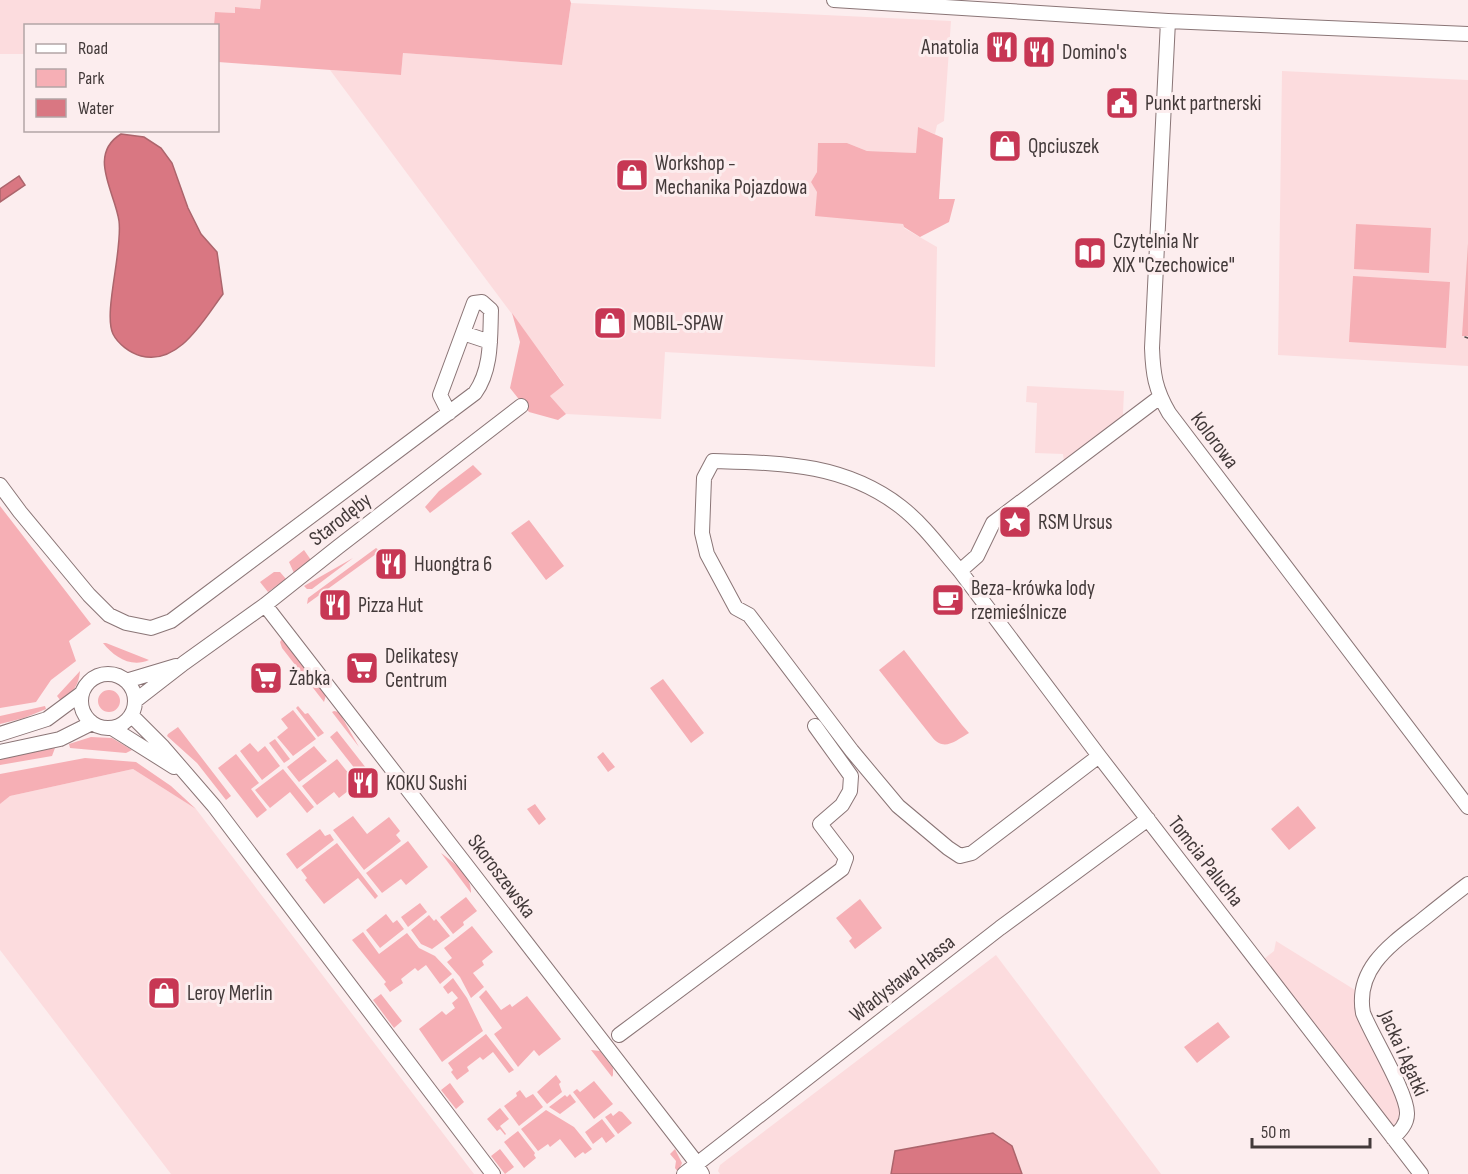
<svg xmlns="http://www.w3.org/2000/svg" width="1468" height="1174" font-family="'Sofia Sans Condensed',sans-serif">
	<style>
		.built { fill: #fcdcde }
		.green { fill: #f6afb5 }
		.water { fill: #d97782; stroke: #ac656c; stroke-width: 1.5 }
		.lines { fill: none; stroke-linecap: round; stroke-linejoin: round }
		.minor-casing { stroke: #8a7576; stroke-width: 16 }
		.minor { stroke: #fff; stroke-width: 14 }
		.tram { stroke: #574d4d; stroke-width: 1.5 }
		.labels { text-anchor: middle; stroke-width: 6; stroke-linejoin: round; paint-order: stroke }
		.poi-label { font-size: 21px; fill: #433a3a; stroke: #fcedee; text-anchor: start }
		.street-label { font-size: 21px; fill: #433a3a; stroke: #fcedee }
	</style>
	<rect width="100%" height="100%" fill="#fcedee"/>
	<path class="built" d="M0,0H261V9L236,7L235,13L215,12L214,25L26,26L25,54H0Z
		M571,3L951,21L944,121L937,125L935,134L918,128L916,153L867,151L847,143L817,172L811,182L880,221L903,224L904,228L937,247L935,367L665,352L661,419L566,414L550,396L564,384L330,70L401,75L403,53L562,65Z
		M1282,71L1468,80V366L1278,355Z
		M1027,386L1124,391L1123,413L1124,418L1064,462L1063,454L1035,453L1037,403L1026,402Z
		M133,769L196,809L474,1174H171L0,950V804L10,796Z
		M1276,941L1355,990L1358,1007L1402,1109V1115L1394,1129L1264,959L1274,951Z
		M996,955L1161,1174H720L718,1171L720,1165Z"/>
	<path class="green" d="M261,0H570L571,3L562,65L403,53L401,75L218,62V26L214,25L215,12L235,13V7L260,9Z
		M918,127L943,138L939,199H955L949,222L920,237L904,227L903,224L815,216L817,192L811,182L817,172L818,143H847L867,151L916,153Z
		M1356,224L1431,228L1429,273L1354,269Z
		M1468,243V336H1462Z
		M1353,276L1450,282L1446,348L1349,342Z
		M512,313L564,385L550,396L566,414L558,420L529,412L510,388L520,342Z
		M473,465L482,474L430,513L425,507L439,491Z
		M0,506L91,624L69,641L76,661L51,680L36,702L0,708Z
		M529,520L564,566L546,580L511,533Z
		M376,548L379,550L376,554L307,604L308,598Z
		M304,550L311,560L294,573L289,562Z
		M353,558L312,589H307L304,586Z
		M274,572H280L286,579L268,592L260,582Z
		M282,639L326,695L324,702L282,648L280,642Z
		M103,643H106L149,660C131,668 114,657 103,643Z
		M904,650L962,725L969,733C955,741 944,752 932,737L879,670Z
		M80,671C79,685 73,693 61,701L57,696Z
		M663,679L704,733L691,743L650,688Z
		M98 701a11 11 0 1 1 22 0a11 11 0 1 1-22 0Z
		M45,706L46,709L24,718L0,724V716Z
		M298,706L305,714L308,713L324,733L318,737L296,708Z
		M293,710L316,739L293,756L277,737L288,728L281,719Z
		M334,711L339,712L359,747L332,712Z
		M178,727L231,796L226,800L197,763L167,736L168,734Z
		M337,731L370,773L363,779L330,737Z
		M91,737L112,738L132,750L126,753L70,748L69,744Z
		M275,739L290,759L284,763L269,743Z
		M250,743L258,752L265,746L280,766L262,780L240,751Z
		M314,746L327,761L299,782L287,767Z
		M55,748L52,756L0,765V758Z
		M603,752L615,767L608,772L597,757Z
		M236,754L259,783L251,789L267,810L257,818L218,768Z
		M85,758L136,762L171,786L196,809L133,769L10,796L0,804V774Z
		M337,759L357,784L339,798L334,792L317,805L302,786Z
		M283,769L314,807L307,813L290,792L270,808L255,790Z
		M535,804L546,819L539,825L527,809Z
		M1298,806L1316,828L1289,850L1271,829Z
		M353,816L367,834L389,817L400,831L396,835L401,841L364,870L333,830Z
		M320,829L325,836L330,834L334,840L297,869L286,854Z
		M408,841L428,867L406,885L401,879L382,893L366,873Z
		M337,843L378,896L375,899L358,878L324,904L305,880L307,878L301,870Z
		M441,853C454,863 472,875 471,893Z
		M466,897L477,911L463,922L464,925L453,934L440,917Z
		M860,899L882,928L855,949L849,941L852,938L836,918Z
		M420,903L427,912L408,927L401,917Z
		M386,914L393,923L397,920L404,929L380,948L366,930Z
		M429,915L434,921L436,919L450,936L432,949L421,944L411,930Z
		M472,926L493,952L482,961L484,965L473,973L484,987L471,998L460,977L447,962L452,958L444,948Z
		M363,932L379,954L407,933L419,948L435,956L452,974L440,984L426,965L418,971L415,968L401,979L403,983L390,992L384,984L386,982L352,940Z
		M453,978L467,998L483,1031L442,1062L419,1029L442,1011L446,1015L455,1008L452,1003L458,998L452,991L448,994L443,987Z
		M486,990L501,1010L510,1004L512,1007L527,996L561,1039L539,1056L534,1050L518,1067L494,1034L502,1028L479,997Z
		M381,994L402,1021L394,1028L373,1000Z
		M1218,1022L1230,1037L1197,1063L1184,1047Z
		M486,1034L514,1070L509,1073L493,1052L483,1060L480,1057L467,1067L469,1071L457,1080L451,1072L453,1070L448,1063Z
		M591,1050L600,1051L613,1068V1075L612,1077Z
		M556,1075L561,1082L559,1084L562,1092L547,1104L537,1092Z
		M594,1081L613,1104L594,1119L573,1092L577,1089L580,1092Z
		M450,1083L464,1102L456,1109L441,1090Z
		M520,1090L526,1098L533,1094L543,1107L519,1126L504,1106L517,1096L516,1093Z
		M570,1094L576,1102L560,1114L549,1107L565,1095L567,1097Z
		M500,1108L509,1119L500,1126L506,1134L505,1135L500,1129L497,1131L487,1119Z
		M546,1110L574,1127L592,1149L585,1154L583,1152L575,1158L560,1139L550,1147L548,1144L538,1151L521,1129Z
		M619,1111L622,1112L632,1123L618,1134L605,1117L611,1113L613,1116Z
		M602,1119L615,1136L606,1143L602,1137L593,1144L585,1132Z
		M518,1131L535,1153L534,1155L536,1158L524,1168L504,1142Z
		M500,1149L514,1167L505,1174L491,1156Z
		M675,1149L682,1163L678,1172L675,1168L676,1161L670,1154Z"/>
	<path class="water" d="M121,134L144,137L161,148L172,163L188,208L201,234L217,252L223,294C204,319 179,366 141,356C130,353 118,344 113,334C103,313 123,250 119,221C115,192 87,155 121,134Z
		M19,176L25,185L0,202V189Z
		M993,1133L1012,1146L1022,1174H891L895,1151Z"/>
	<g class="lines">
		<g class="minor-casing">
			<path id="minor" d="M834,0L1168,21L1468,34
				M1168,21L1152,348C1153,374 1155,389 1169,413L1468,807
				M463,333L490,342
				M1160,397L993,523L977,556L960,571L1099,756L1421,1174
				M0,485L20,512L89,595L109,615L126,623L151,628L171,621L475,393C492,369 490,338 491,310L482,302L474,303L440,395L449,413
				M960,571C941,549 924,525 901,507C844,463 781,463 713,461L704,478L702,533L707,554L736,608L749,615L852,751L898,806L948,848L960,856L972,853L1099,756
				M265,605L692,1157L702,1174
				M81 701a27 27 0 1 1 54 0a27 27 0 1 1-54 0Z
				M126,681L176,666
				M135,701L184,663L265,605L338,547L521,406
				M131,715L163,747L214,806L493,1174
				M112,728L174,767
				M0,734L47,719L82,693
				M0,752L60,739L92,723
				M619,1035L842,869L846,858L820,824L842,805L850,791L851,776L815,726
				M1393,1138C1400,1131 1407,1124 1407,1114C1408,1094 1372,1036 1363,1013C1355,969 1390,945 1421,921C1436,909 1452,896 1468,884
				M684,1174L1000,928L1148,819"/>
		</g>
		<use href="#minor" class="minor"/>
		<path class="tram" d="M1465,337L1468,338"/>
	</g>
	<defs>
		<g id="restaurant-square" transform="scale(1.725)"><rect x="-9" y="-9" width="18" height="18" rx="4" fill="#c73754" stroke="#fcedee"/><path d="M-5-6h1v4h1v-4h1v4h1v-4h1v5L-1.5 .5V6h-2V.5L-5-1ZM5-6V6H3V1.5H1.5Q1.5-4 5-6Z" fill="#fff"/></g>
		<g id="civic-square" transform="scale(1.725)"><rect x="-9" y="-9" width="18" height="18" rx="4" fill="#c73754" stroke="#fcedee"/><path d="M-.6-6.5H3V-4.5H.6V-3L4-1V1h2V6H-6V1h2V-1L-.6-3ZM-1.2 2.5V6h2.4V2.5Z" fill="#fff"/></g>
		<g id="shop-square" transform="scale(1.725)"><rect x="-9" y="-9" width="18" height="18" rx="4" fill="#c73754" stroke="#fcedee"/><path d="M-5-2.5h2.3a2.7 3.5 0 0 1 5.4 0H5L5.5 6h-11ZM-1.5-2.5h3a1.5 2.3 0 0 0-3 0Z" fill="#fff"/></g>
		<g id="library-square" transform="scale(1.725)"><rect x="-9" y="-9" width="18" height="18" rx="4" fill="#c73754" stroke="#fcedee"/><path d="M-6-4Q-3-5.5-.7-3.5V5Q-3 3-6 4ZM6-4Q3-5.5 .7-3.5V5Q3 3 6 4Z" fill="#fff"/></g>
		<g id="sight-square" transform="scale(1.725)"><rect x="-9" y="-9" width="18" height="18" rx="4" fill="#c73754" stroke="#fcedee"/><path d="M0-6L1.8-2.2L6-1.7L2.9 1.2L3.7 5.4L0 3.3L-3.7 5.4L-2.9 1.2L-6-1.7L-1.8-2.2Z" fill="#fff"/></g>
		<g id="cafe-square" transform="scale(1.725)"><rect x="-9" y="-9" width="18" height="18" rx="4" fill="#c73754" stroke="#fcedee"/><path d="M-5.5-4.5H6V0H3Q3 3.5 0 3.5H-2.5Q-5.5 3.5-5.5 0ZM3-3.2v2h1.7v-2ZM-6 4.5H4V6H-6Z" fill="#fff"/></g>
		<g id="supermarket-square" transform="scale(1.725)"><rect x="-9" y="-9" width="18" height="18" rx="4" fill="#c73754" stroke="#fcedee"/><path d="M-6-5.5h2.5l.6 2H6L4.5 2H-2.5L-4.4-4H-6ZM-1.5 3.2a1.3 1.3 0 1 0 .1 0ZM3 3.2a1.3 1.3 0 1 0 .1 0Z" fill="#fff"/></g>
	</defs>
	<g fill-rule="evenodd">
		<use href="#restaurant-square" x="1002" y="47"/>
		<use href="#restaurant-square" x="1039" y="52"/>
		<use href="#civic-square" x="1122" y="103"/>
		<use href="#shop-square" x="1005" y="146"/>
		<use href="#shop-square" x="632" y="175"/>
		<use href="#library-square" x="1090" y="253"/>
		<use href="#shop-square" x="610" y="323"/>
		<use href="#sight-square" x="1015" y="522"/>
		<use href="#restaurant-square" x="391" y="564"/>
		<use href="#cafe-square" x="948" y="600"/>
		<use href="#restaurant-square" x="335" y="605"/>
		<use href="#supermarket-square" x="362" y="668"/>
		<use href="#supermarket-square" x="266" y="678"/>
		<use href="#restaurant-square" x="363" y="783"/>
		<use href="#shop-square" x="164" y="993"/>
	</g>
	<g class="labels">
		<g class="poi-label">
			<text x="979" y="54" text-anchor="end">Anatolia</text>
			<text x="1062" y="59">Domino's</text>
			<text x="1145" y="110">Punkt partnerski</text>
			<text x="1028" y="153">Qpciuszek</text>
			<text x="655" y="170">Workshop -<tspan x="655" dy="24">Mechanika Pojazdowa</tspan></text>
			<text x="1113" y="248">Czytelnia Nr<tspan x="1113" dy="24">XIX "Czechowice"</tspan></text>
			<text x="633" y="330">MOBIL-SPAW</text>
			<text x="1038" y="529">RSM Ursus</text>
			<text x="414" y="571">Huongtra 6</text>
			<text x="971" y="595">Beza-krówka lody<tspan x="971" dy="24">rzemieślnicze</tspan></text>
			<text x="358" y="612">Pizza Hut</text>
			<text x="385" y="663">Delikatesy<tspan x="385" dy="24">Centrum</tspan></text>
			<text x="289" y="685">Żabka</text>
			<text x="386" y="790">KOKU Sushi</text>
			<text x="187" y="1000">Leroy Merlin</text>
		</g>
		<g class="street-label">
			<text transform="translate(1215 440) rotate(53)" y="7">Kolorowa</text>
			<text transform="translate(340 519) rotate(-38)" y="7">Starodęby</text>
			<text transform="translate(1206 861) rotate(52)" y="7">Tomcia Palucha</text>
			<text transform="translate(502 876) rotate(53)" y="7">Skoroszewska</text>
			<text transform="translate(902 978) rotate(-38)" y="7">Władysława Hassa</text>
			<text transform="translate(1404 1053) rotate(66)" y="7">Jacka i Agatki</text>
		</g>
	</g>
	<rect x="24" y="24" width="195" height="108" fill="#fcedee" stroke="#b2a5a6" stroke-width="1.5"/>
	<rect x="36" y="44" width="30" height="9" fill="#ffffff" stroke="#b2a5a6" stroke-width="1.5"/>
	<text x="78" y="54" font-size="18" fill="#433a3a">Road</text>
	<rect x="36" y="69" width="30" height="18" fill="#f6afb5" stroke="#b2a5a6" stroke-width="1.5"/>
	<text x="78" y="84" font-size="18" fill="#433a3a">Park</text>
	<rect x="36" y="99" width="30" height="18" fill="#d97782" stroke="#b2a5a6" stroke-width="1.5"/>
	<text x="78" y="114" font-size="18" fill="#433a3a">Water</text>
	<path d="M1252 1138v9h118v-9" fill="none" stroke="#433a3a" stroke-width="3"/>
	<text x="1261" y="1138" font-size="18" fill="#433a3a" stroke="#fcedee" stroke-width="4.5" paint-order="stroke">50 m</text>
</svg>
